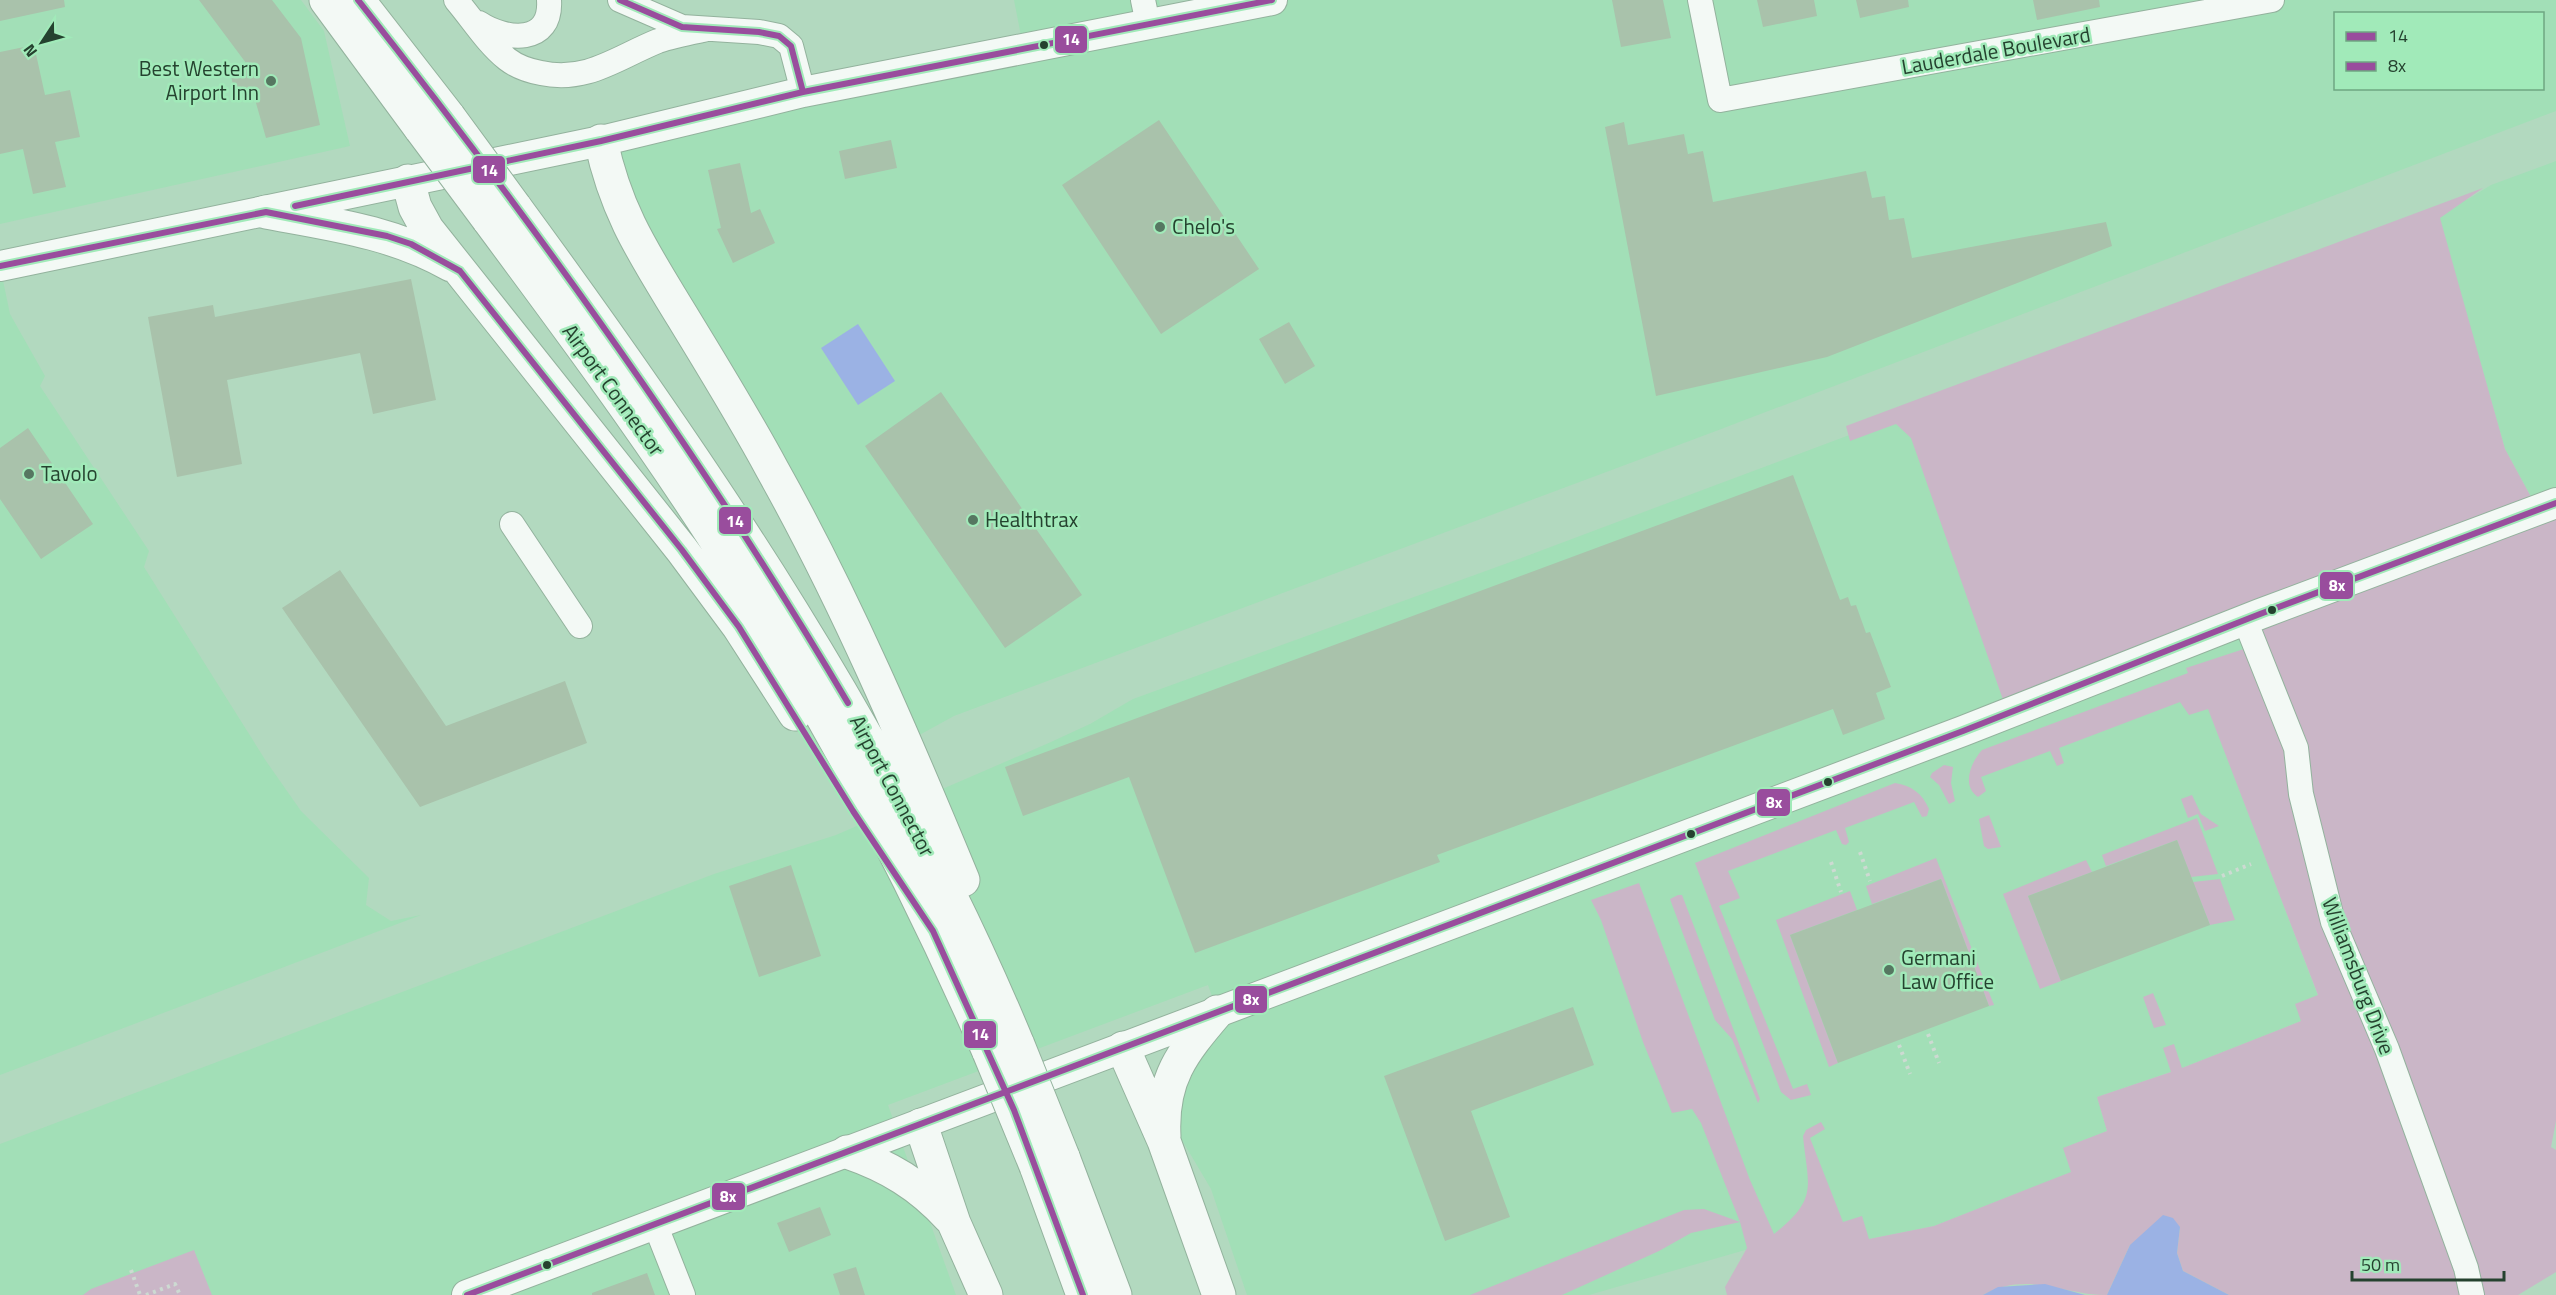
<svg xmlns="http://www.w3.org/2000/svg" width="2556" height="1295" font-family="'Titillium Web',sans-serif">
	<style>
		.built { fill: #a2dfb7; fill-rule: evenodd }
		.green { fill: #cab6c7 }
		.water { fill: #9bb2e4 }
		.building { fill: #a9c2ab }
		.lines { fill: none; stroke-linecap: round; stroke-linejoin: round }
		.minor-casing { stroke: #93b29d; stroke-width: 26 }
		.major-casing { stroke: #93b29d; stroke-width: 32 }
		.highway-casing { stroke: #93b29d; stroke-width: 35 }
		.path { stroke: #cddad2; stroke-width: 4; stroke-dasharray: 3 4.5; stroke-linecap: butt }
		.minor { stroke: #f3f9f5; stroke-width: 24 }
		.major { stroke: #f3f9f5; stroke-width: 30 }
		.highway { stroke: #f3f9f5; stroke-width: 33 }
		.highway-bridge-casing { stroke: #93b29d; stroke-width: 35; stroke-linecap: butt }
		.highway-bridge { stroke: #f3f9f5; stroke-width: 33 }
		.bus-1-casing { stroke: #a1eab9; stroke-width: 10 }
		.bus-2-casing { stroke: #a1eab9; stroke-width: 10 }
		.bus-1 { stroke: #994d9d; stroke-width: 6 }
		.bus-2 { stroke: #994d9d; stroke-width: 6 }
		.bus-dot { fill: #25422f; stroke: #a1eab9; stroke-width: 2 }
		.poi-dot { fill: #567761; stroke: #a1eab9; stroke-width: 2 }
		.labels { text-anchor: middle; stroke-width: 5; stroke-linejoin: round; paint-order: stroke }
		.street-label { font-size: 21px; fill: #25422f; stroke: #a1eab9 }
		.poi-label { font-size: 21px; fill: #25422f; stroke: #a1eab9; text-anchor: start }
		.line-badge { stroke: #a1eab9; stroke-width: 2 }
		.badge-label { font-size: 16px; text-anchor: middle; font-weight: bold; fill: #fff }
	</style>
	<rect width="100%" height="100%" fill="#b2d9bf"/>
	<path class="built" d="M0,0H301L324,31L350,146L0,224Z
		M1014,0H1159L1162,17L1262,0H2556V111L1716,431L954,716L912,739L633,228L617,130L1022,41ZM2336,14H2542V88H2336Z
		M2556,161V501L2537,508L2505,449L2440,221L2253,646L2186,669L2201,689L2318,996L2301,1021L2182,1068L2097,1097L2107,1131L2064,1148L2072,1172L1934,1226L1869,1239L1773,1242L1589,1295H1247L1211,1189L1176,1130L1173,1094L1220,1019L1208,985L888,1105L956,1295H0V1144L714,874L836,835L1051,742L1090,724L1133,699L1505,564L2100,341L2470,198L2491,185Z
		M0,266L10,314L45,376L40,386L149,551L144,567L266,761L301,811L369,878L366,905L391,921L421,915L0,1075Z"/>
	<path class="green" d="M2483,188L2440,218L2505,449L2537,508L2007,711L1911,438L1896,424L1850,441L1846,426Z
		M2556,506V1121L2551,1147L2556,1150V1272L2518,1295H2229L2183,1271L2177,1253L2180,1227L2130,1245L2107,1295C2063,1295 2027,1270 1983,1295H1727L1725,1287L1747,1248L1740,1222L1691,1233L1659,1251L1562,1295H1470L1684,1210L1704,1209L1740,1222L1701,1123L1692,1109L1672,1113L1643,1042L1601,920L1591,900L1639,883L1750,1180L1774,1234C1819,1198 1808,1187 1803,1136L1806,1130L1821,1122L1825,1129L1810,1138L1843,1222L1862,1216L1869,1239L1934,1226L2071,1172L2063,1148L2107,1131L2097,1097L2171,1072L2163,1048L2174,1044L2182,1068L2301,1021L2295,1004L2318,995L2208,709L2189,715L2180,702L2059,748L2064,763L2057,766L2050,751L1981,777L1986,791L1978,797C1961,786 1971,762 1982,750L2188,673L2186,668L2253,646L2246,621Z
		M1944,765L1953,767L1951,783L1955,801L1949,804L1939,785L1930,777L1932,773Z
		M1895,783C1912,786 1922,793 1929,809L1927,816L1922,817L1914,802L1845,828L1849,842L1846,845L1842,844L1836,830L1728,871L1740,898L1719,906L1793,1089L1807,1084L1811,1095L1791,1100L1781,1092L1695,863Z
		M2192,795L2201,814L2219,826L2205,831L2198,814L2188,818L2181,799Z
		M1989,815L2001,847L1988,849L1984,846L1979,819Z
		M2197,818L2218,874L2191,877L2177,840L2106,866L2102,855Z
		M1936,858L1994,1005L1989,1006L1941,879L1872,904L1866,886Z
		M2086,860L2092,872L2028,896L2061,981L2040,989L2003,894Z
		M2220,879L2235,920L2210,925L2193,882Z
		M1850,891L1857,910L1790,935L1838,1063L1829,1067L1776,920Z
		M1678,895H1682L1760,1099L1758,1103L1732,1039L1715,1020L1670,899Z
		M2153,993L2166,1025L2154,1028L2143,997Z
		M194,1250L212,1295H83L91,1289Z"/>
	<path class="water" d="M858,324L895,381L858,405L821,348Z
		M2163,1215L2173,1218L2180,1227L2177,1253L2183,1271L2229,1295H2107L2130,1245Z
		M2045,1284L2085,1295H1983L1998,1287Z"/>
	<path class="building" d="M0,0H64L65,7L0,21Z
		M199,0H272L301,38L320,125L266,138L254,96L236,99L229,66L246,63Z
		M1612,0H1663L1671,38L1621,47Z
		M1757,0H1814L1817,16L1763,27Z
		M1856,0H1908L1909,7L1860,18Z
		M2033,0H2099L2100,7L2037,20Z
		M34,45L45,95L70,90L80,137L55,142L66,187L33,194L23,149L0,154V52Z
		M1159,120L1259,269L1161,334L1062,185Z
		M1624,122L1628,145L1684,134L1688,154L1703,151L1713,202L1866,171L1872,198L1885,196L1889,220L1904,218L1912,258L2106,222L2112,246L1827,357L1656,396L1605,127Z
		M891,140L897,168L845,179L839,151Z
		M740,163L751,213L760,209L775,243L733,263L717,229L721,228L708,170Z
		M411,279L436,400L373,414L360,353L227,380L242,464L177,477L148,317L213,305L215,317Z
		M1289,322L1315,366L1285,384L1259,339Z
		M941,392L1082,595L1005,648L865,446Z
		M28,428L93,524L41,559L0,499V448Z
		M1793,475L1840,600L1848,597L1851,606L1856,605L1866,633L1870,632L1891,687L1876,693L1885,719L1843,735L1833,709L1437,855L1440,862L1195,953L1129,777L1023,816L1005,767Z
		M340,570L446,726L565,681L587,743L420,807L282,608Z
		M2177,840L2210,925L2061,981L2028,896Z
		M791,865L821,956L759,977L729,886Z
		M1941,879L1989,1006L1838,1063L1790,935Z
		M1573,1007L1594,1065L1471,1111L1510,1217L1445,1241L1384,1076Z
		M820,1207L831,1235L789,1252L777,1223Z
		M856,1267L865,1295H840L833,1274Z
		M647,1273L655,1295H592V1293Z"/>
	<g class="lines">
		<g class="minor-casing">
			<path id="minor" d="M456,0C473,20 487,43 507,59C516,66 530,71 541,73C587,83 618,57 658,41C672,36 688,33 703,30
				M620,0L682,27L759,32L779,36L791,46L803,92
				M1143,0L1148,24
				M1700,0L1720,100L2272,0
				M479,23C506,41 552,45 549,0
				M512,524L580,626
				M2245,620L2296,748L2301,794L2333,922L2387,1049L2466,1268L2472,1295
				M655,1224L683,1295"/>
		</g>
		<g class="major-casing">
			<path id="major" d="M0,266L601,141L803,92L1272,0
				M467,1295L1963,731L2260,614L2556,503"/>
		</g>
		<g class="highway-casing">
			<path id="highway" d="M326,0L421,129
				M358,0L449,117
				M601,141C616,213 645,255 682,316C713,367 744,417 772,469C846,601 905,740 963,880
				M408,181L415,207L427,229L682,550L739,627L795,714
				M515,207C708,470 892,741 1018,1045
				M266,212C331,224 393,232 451,265
				M488,219C566,324 644,429 715,539C820,701 912,875 989,1052
				M1123,1048L1164,1141L1219,1295
				M921,1125L954,1223L986,1295
				M1164,1136C1161,1079 1182,1053 1217,1012
				M847,1152C888,1166 920,1185 950,1218
				M1063,1157L1115,1295
				M1036,1166L1083,1295"/>
		</g>
		<path class="path" d="M1860,852L1870,881
			M1831,862L1841,892
			M2222,876L2251,864
			M1928,1034L1939,1063
			M1899,1045L1910,1074
			M131,1270L140,1295
			M146,1295L175,1284L180,1295"/>
		<use href="#minor" class="minor"/>
		<use href="#major" class="major"/>
		<use href="#highway" class="highway"/>
		<g class="highway-bridge-casing">
			<path id="highway-bridge" d="M449,117L515,207
				M421,129L488,219
				M1018,1045L1063,1157
				M989,1052L1036,1166"/>
		</g>
		<use href="#highway-bridge" class="highway-bridge"/>
		<g class="bus-1-casing">
			<path id="bus-1" d="M358,0C535,224 703,457 848,703
				M620,0L682,27L759,32L779,36L791,46L803,92
				M295,206L601,141L803,92L1272,0
				M0,266L266,212L387,236L411,244L460,271L682,550L739,627L853,811L933,931L1014,1110L1083,1295"/>
		</g>
		<g class="bus-2-casing">
			<path id="bus-2" d="M467,1295L1963,731L2260,614L2556,503"/>
		</g>
		<use href="#bus-1" class="bus-1"/>
		<use href="#bus-2" class="bus-2"/>
	</g>
	<g class="bus-dot">
		<circle cx="1044" cy="45" r="5"/>
		<circle cx="2272" cy="610" r="5"/>
		<circle cx="1828" cy="782" r="5"/>
		<circle cx="1691" cy="834" r="5"/>
		<circle cx="547" cy="1265" r="5"/>
	</g>
	<g class="poi-dot">
		<circle cx="271" cy="81" r="6"/>
		<circle cx="1160" cy="227" r="6"/>
		<circle cx="29" cy="474" r="6"/>
		<circle cx="973" cy="520" r="6"/>
		<circle cx="1889" cy="970" r="6"/>
	</g>
	<g class="labels">
		<g class="street-label">
			<text transform="translate(1996 51) rotate(-10)" y="7">Lauderdale Boulevard</text>
			<text transform="translate(613 390) rotate(54)" y="7">Airport Connector</text>
			<text transform="translate(892 786) rotate(62)" y="7">Airport Connector</text>
			<text transform="translate(2358 976) rotate(69)" y="7">Williamsburg Drive</text>
		</g>
		<g class="poi-label">
			<text x="259" y="76" text-anchor="end">Best Western<tspan x="259" dy="24">Airport Inn</tspan></text>
			<text x="1172" y="234">Chelo's</text>
			<text x="41" y="481">Tavolo</text>
			<text x="985" y="527">Healthtrax</text>
			<text x="1901" y="965">Germani<tspan x="1901" dy="24">Law Office</tspan></text>
		</g>
	</g>
	<g class="line-badge">
		<rect x="1054" y="25" width="34" height="29" rx="6" fill="#994d9d"/>
		<rect x="472" y="155" width="34" height="29" rx="6" fill="#994d9d"/>
		<rect x="718" y="506" width="34" height="29" rx="6" fill="#994d9d"/>
		<rect x="2319" y="571" width="35" height="29" rx="6" fill="#994d9d"/>
		<rect x="1756" y="788" width="35" height="29" rx="6" fill="#994d9d"/>
		<rect x="1234" y="985" width="34" height="29" rx="6" fill="#994d9d"/>
		<rect x="963" y="1020" width="34" height="29" rx="6" fill="#994d9d"/>
		<rect x="711" y="1182" width="35" height="29" rx="6" fill="#994d9d"/>
	</g>
	<g class="badge-label">
		<text x="1071" y="45">14</text>
		<text x="489" y="176">14</text>
		<text x="735" y="527">14</text>
		<text x="2337" y="591">8x</text>
		<text x="1774" y="808">8x</text>
		<text x="1251" y="1005">8x</text>
		<text x="980" y="1040">14</text>
		<text x="728" y="1202">8x</text>
	</g>
	<rect x="2334" y="12" width="210" height="78" fill="#a1eab9" stroke="#6fa782" stroke-width="1.5"/>
	<rect x="2346" y="32" width="30" height="9" fill="#994d9d" stroke="#6fa782" stroke-width="1.5"/>
	<text x="2388" y="42" font-size="18" fill="#25422f">14</text>
	<rect x="2346" y="62" width="30" height="9" fill="#994d9d" stroke="#6fa782" stroke-width="1.5"/>
	<text x="2388" y="72" font-size="18" fill="#25422f">8x</text>
	<g transform="translate(42 42) rotate(234)" stroke="#a1eab9" stroke-width="4.5" paint-order="stroke">
	<path d="M0-4.5L10 22L0 15L-10 22Z" fill="#25422f"/>
	<text y="-9" font-size="16" font-weight="bold" text-anchor="middle" fill="#25422f">N</text>
	</g>
	<path d="M2352 1271v9h152v-9" fill="none" stroke="#25422f" stroke-width="3"/>
	<text x="2361" y="1271" font-size="18" fill="#25422f" stroke="#a1eab9" stroke-width="4.5" paint-order="stroke">50 m</text>
</svg>
